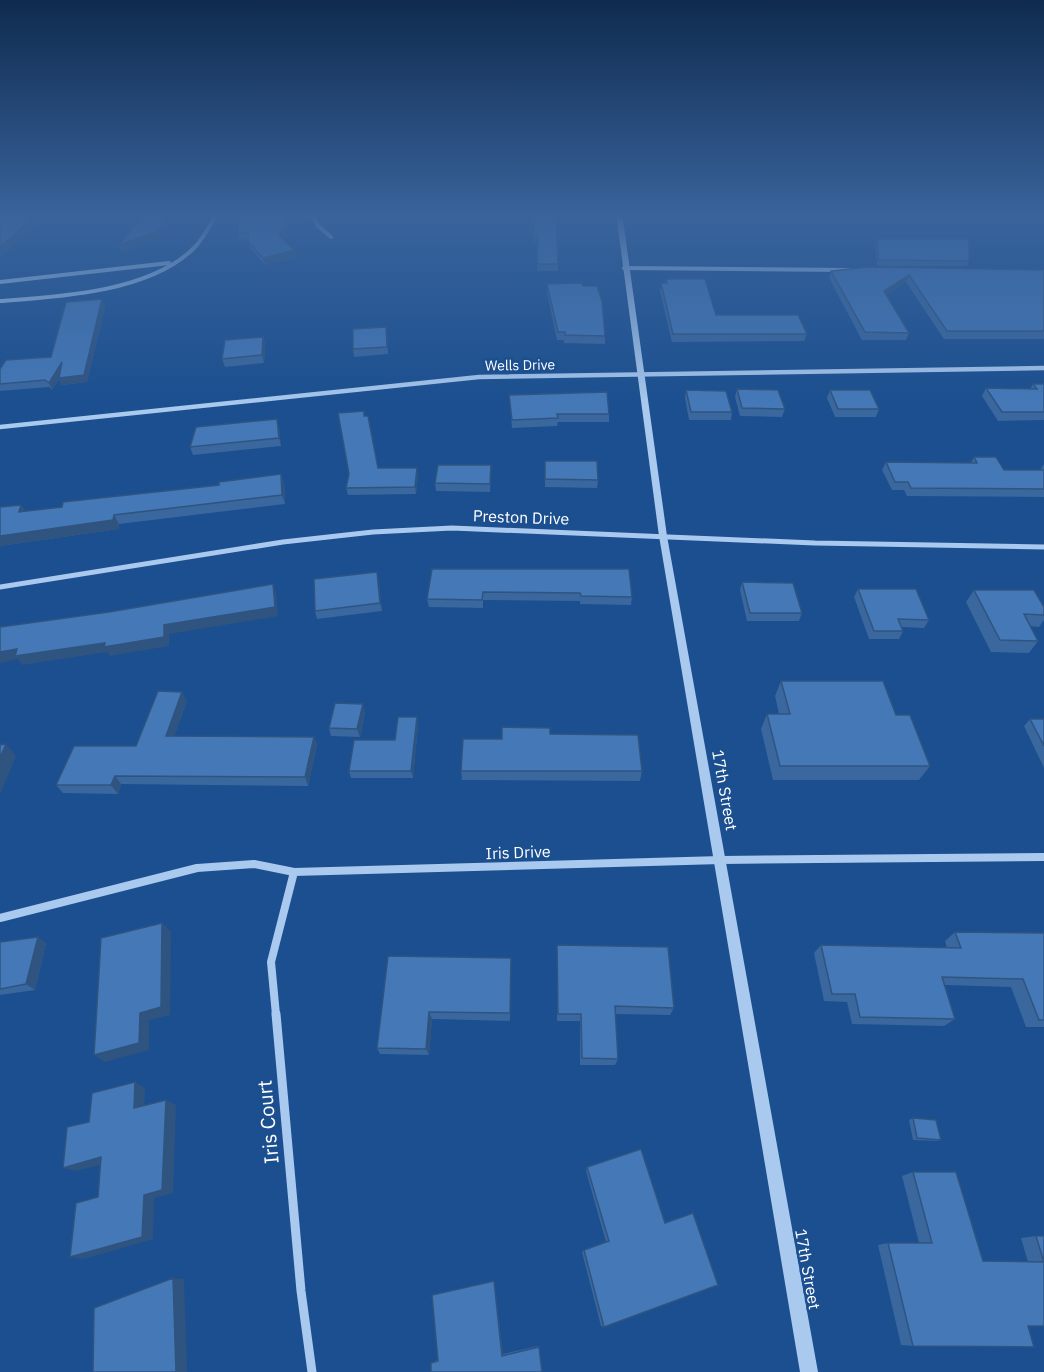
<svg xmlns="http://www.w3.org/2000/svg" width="1044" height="1372" font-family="'IBM Plex Sans',sans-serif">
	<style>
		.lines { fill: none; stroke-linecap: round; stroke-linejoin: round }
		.minor-far4 { stroke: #a9c9ee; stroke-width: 4 }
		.minor-far3 { stroke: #a9c9ee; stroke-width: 4.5 }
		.minor-far2 { stroke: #a9c9ee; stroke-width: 5 }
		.minor-far1 { stroke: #a9c9ee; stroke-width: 8 }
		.minor { stroke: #a9c9ee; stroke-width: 9 }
		.tertiary { fill: #a9c9ee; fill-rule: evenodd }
		.wall { fill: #3a679d }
		.shaded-wall { fill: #305480 }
		.building { fill: #4478b7; stroke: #305480; stroke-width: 1.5 }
		.labels { text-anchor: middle; stroke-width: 5; stroke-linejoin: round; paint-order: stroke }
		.far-street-label { font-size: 14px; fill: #fff; stroke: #1b4f8f }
		.street-label { font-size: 16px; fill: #fff; stroke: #1b4f8f }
		.near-street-label { font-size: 20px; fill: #fff; stroke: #1b4f8f }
	</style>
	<rect width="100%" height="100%" fill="#1b4f8f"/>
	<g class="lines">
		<path class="minor-far4" d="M311,213L318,226L331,237
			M624,268L849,270
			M0,282L169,263
			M0,301C59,297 150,292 194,248C204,238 210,225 217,213"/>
		<path class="minor-far3" d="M0,427L479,377L1044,368"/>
		<path class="minor-far2" d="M0,587L283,542L373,532L452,528L815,543L1044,547"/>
		<path class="minor-far1" d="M0,918L197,868L254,864L294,872L721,860L1044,857
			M276,1015L271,962L294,872"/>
		<path class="minor" d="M276,1014L301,1291L312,1372"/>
		<path class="tertiary" d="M616,213H622L667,536L818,1372H800L659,536Z"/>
	</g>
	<path class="wall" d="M240,213H293L294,216L282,238L294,250L296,258L265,265L250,248L248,240H239L238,233Z
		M534,213L558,264V271H537V242H534Z
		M877,239L969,261L967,266H877L875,244Z
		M1044,270V339H944L906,282L886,295L909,333L906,340H862L829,278L831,271Z
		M666,279L716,315L807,334L804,341L672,342L660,291L661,283H666Z
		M547,284L605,336V344L564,343V340H557L547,292Z
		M102,299L105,306L87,382L62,385L59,379L52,390L49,387L0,391V369L51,357Z
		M387,335L388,354L354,357L353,349Z
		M263,337L265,345L264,363L225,367L222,359Z
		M1033,384H1044V420L998,421L982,396L986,388L1030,389Z
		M737,389L785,409L782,417L740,416L735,397Z
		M686,390L732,412L731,420H689L685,398Z
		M830,390L879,409L876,417H835L827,398Z
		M509,395L609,414V422H558L557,426L512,428Z
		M365,416L378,468L418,475L416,494L348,495L346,488Z
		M279,428L281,446L193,455L190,447Z
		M974,457L1004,470H1040L1044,464V497L907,496L904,490H892L882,470L886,462L971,463Z
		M545,461L598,480L597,488L545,487Z
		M491,465L490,492L436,491L435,483Z
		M284,483L285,504L119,524L118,529L0,546L21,505L25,511Z
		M629,569L632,597L631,605L580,604V601L483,600V608L429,607L427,599Z
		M377,572L382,611L317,619L315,611Z
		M742,582L802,613L799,621H747L740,590Z
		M858,589L929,620L924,628L902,627L903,631L899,639H869L854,597Z
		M974,590L1044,607V620L1039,627L1030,626L1038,641L1029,653L991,652L966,602Z
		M781,681L896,715L930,766L919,780H773L761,729L767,714H779L775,696Z
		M187,701L174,736L314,737L317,745L308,786L121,784L118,794L63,793L56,785L136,746Z
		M365,712L360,737L331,736L329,728Z
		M417,717L418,725L413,778H351L349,771L395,740Z
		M1030,719H1044V768L1024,726Z
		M550,734L642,771L640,781L462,780L461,771L502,739Z
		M955,932L1044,933V1027H1026L1011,987L945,985L955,1019L944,1026L852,1024L847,1002L824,1001L814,953L821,945L947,948L945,941Z
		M0,942L46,943L35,990L0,995Z
		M557,945L674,1008L670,1015L615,1014L618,1059L615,1065H580V1021H557Z
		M388,956L511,958L510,1021L432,1019L429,1055L380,1054L377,1048Z
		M913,1118L941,1140L937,1141L913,1140L909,1120Z
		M587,1167L665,1223L604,1327L601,1326L582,1252L584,1250L606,1242L586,1171Z
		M913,1172L983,1261L1028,1262L1021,1238L1036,1236H1044V1326H1028L913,1346L901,1345L878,1245L888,1243H919L902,1176Z
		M494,1281L503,1354L538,1346L542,1372L431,1363L437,1360Z"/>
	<path class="shaded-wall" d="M38,213H49L0,257V247Z
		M171,213H179L159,238L121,252L119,245Z
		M291,213H293L294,216L280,242L279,235Z
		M294,250L296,258L265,265L263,258Z
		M909,275L906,282L881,298L884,291Z
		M102,299L105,306L87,382L62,385L59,379L52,390L49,383Z
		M263,337L265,345L264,363L262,355Z
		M277,419L279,428L281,446L279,438Z
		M417,468L418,475L416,494L415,487Z
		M281,474L284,483L285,504L282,495Z
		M21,505L27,514L19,512Z
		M114,515L119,524L118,529L0,546V536Z
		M377,572L379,580L382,611L380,603Z
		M273,584L276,593L278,616L169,634V646L110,656L107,652L22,665L18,659L0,663V652L164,625Z
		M182,692L187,701L171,744L166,736Z
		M363,704L365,712L360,737L357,729Z
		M417,717L418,725L413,778L411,771Z
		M314,737L317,745L308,786L305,777Z
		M6,744L16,756L0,795V758Z
		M115,776L121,784L118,794L111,785Z
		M162,923L171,932L170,1015L149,1020V1050L105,1062L94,1055L140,1013Z
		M38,937L46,943L35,990L26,984Z
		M429,1012L432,1019L429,1055L426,1049Z
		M135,1082L145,1088L144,1113L134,1108Z
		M166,1100L176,1105L173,1193L154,1198L153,1239L83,1259L70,1257L144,1195Z
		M101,1157L113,1162L75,1171L63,1168Z
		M173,1278L184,1279L187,1372H176Z
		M494,1281L503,1354L502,1356Z"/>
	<path class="building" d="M0,213H38L0,247Z
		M145,213H171L157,231L119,245Z
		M240,213H291L279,235L294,250L263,258L248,241V232L238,233Z
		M534,213H556L558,264H537L538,235H534Z
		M877,239H969V261L878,260Z
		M867,267L1044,270V331H947L909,275L884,291L909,333L865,332L831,271Z
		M666,279H705L716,315H798L807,334H673L661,283H667Z
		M582,283L583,286H597L602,301L605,336L565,335V332H558L547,284Z
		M102,299L84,375L59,378L62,362L49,383L45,380L0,384V369L6,360L51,357L66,302Z
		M386,327L387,347L353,349V329Z
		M263,337L262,355L222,359L225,340Z
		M1033,384H1044V412H1002L986,388L1037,389Z
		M737,389L778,390L785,409L742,408Z
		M686,390L726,391L732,412H691Z
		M830,390H870L879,409H838Z
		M607,392L609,414H557L558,418L512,420L509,395Z
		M364,411V416H368L378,468H417L415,487L346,488L349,474L338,413Z
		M277,419L279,438L190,447L196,427Z
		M974,457H996L1004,470H1044V489L911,488L908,482H895L886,462L977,463Z
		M545,461H597L598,480L545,479Z
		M438,465H491L490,484L435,483Z
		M281,474L282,495L114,515L113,520L0,536V507L21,505L19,512L62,507L63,502L219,485V482Z
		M432,569H629L632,597L581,596L580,593L483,592L482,600L427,599Z
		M377,572L380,603L315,611L314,579Z
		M742,582L793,583L802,613H750Z
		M273,584L275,607L164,625V637L104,647L105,643L15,656L17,649L0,652V627L109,612Z
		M858,589H916L929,620L898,619L903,631H874Z
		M974,590H1034L1044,607V615L1024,614L1038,641L1000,640Z
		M781,681H883L896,715H910L930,766H780L767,714H790Z
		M158,691L182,692L166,736L314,737L305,777L115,776L111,785H56L74,746H136Z
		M335,703L363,704L357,729L329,728Z
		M398,717H417L411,771H349L354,740H395Z
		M1030,719H1044V746Z
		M502,727L550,728V734L638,735L642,771H461L463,739H502Z
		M6,744L0,758V745Z
		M162,923L161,1007L140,1013L139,1043L94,1055L101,938Z
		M955,932L1044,933V1020H1039L1023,979L942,977L955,1019L860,1017L855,994H832L821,945L961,948Z
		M38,937L26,984L0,989V942Z
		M557,945L668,947L674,1008L615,1006L618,1059L582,1058L581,1014H558Z
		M388,956L511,958L510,1013L429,1012L426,1049L377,1048Z
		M135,1082L134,1108L166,1100L162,1190L144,1195L142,1237L70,1257L76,1203L98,1197L101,1157L63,1168L67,1127L89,1122L92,1093Z
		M913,1118L936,1120L941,1140L917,1138Z
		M641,1149L665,1223L693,1213L718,1285L604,1327L584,1250L609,1241L587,1167Z
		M913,1172H956L983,1261L1044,1262V1326H1028L1034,1347L913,1346L888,1243H932Z
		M1036,1236H1044V1262Z
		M173,1278L176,1372H93L94,1308Z
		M494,1281L502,1356L539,1347L542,1372H431V1363L438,1361L432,1295Z"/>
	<linearGradient id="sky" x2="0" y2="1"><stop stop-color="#0f2b4f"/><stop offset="0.53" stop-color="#39639b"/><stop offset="1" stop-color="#39639b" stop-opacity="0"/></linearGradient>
	<rect width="1044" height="405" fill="url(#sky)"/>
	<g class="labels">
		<g class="far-street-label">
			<text transform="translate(520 365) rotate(-1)" y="5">Wells Drive</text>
		</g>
		<g class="street-label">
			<text transform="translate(521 517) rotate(2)" y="6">Preston Drive</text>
			<text transform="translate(725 790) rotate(80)" y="6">17th Street</text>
			<text transform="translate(518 852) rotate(-2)" y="6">Iris Drive</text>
			<text transform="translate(808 1269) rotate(80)" y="6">17th Street</text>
		</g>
		<g class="near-street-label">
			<text transform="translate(268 1122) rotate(-95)" y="7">Iris Court</text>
		</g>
	</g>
</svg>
